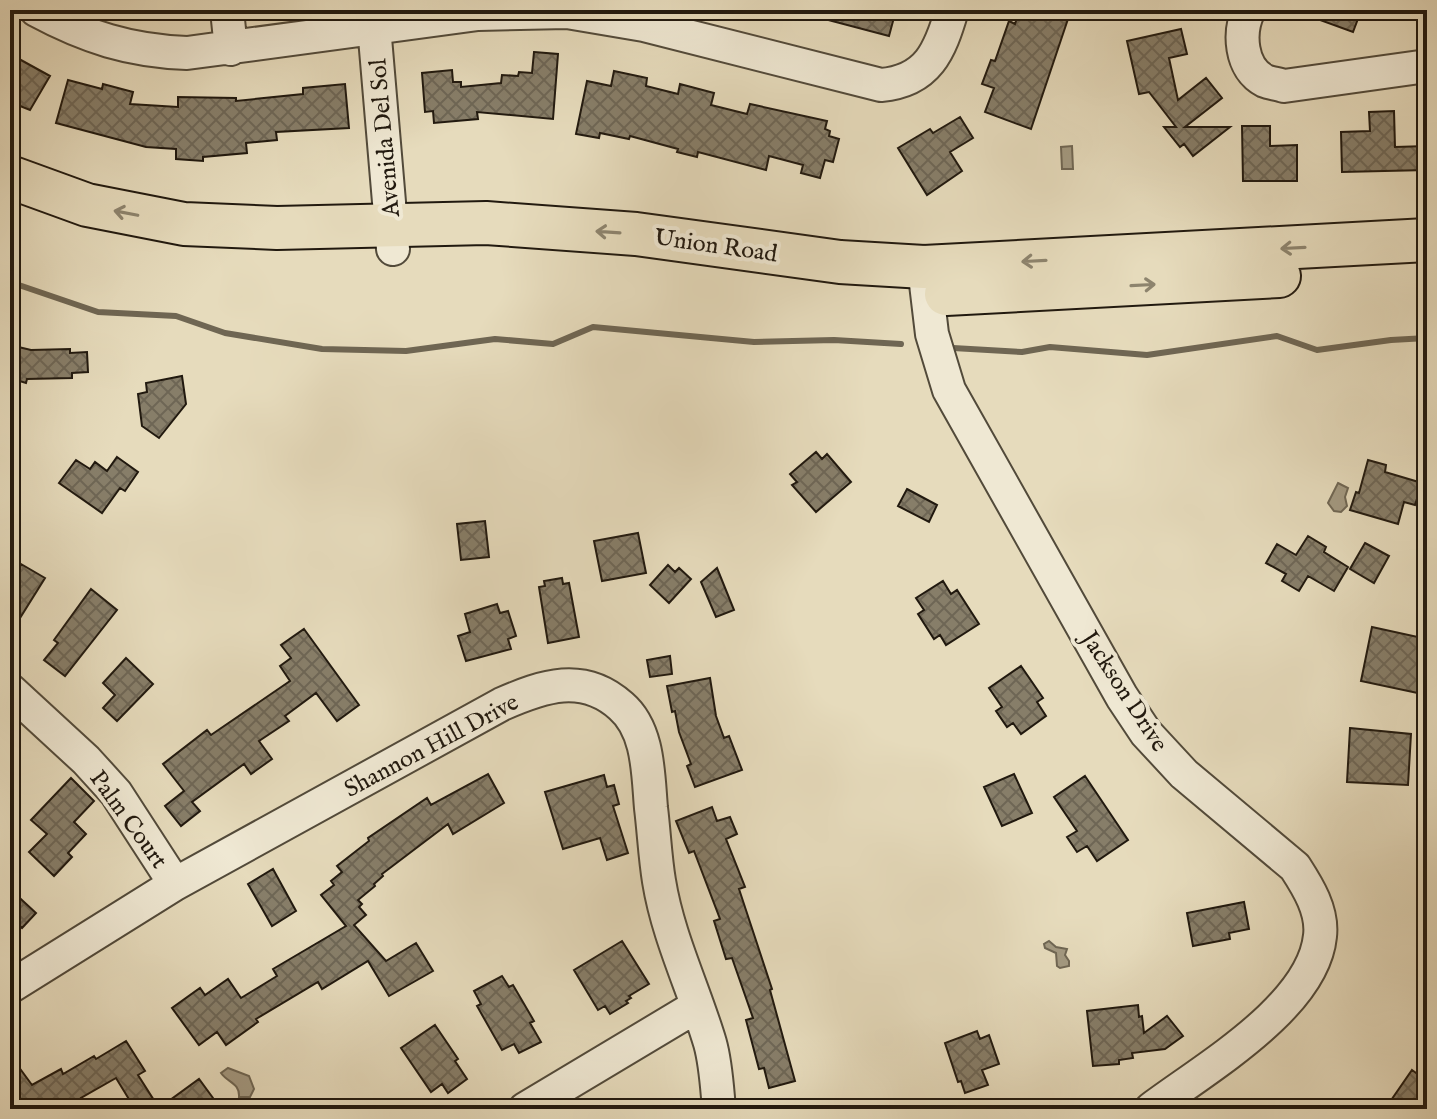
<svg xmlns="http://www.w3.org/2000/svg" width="1437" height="1119" font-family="'IM FELL English',serif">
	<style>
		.water { fill: #a39981; stroke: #6f6653; stroke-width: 2 }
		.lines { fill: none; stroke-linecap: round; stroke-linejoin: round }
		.stream { stroke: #6f6653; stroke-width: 6 }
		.building { fill: url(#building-cross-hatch); stroke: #21190f; stroke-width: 2 }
		.minor-casing { stroke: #524a3a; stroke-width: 36 }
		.major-casing { stroke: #21190f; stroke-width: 46 }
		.minor { stroke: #efe8d3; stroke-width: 32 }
		.major { stroke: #e6dbbc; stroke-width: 42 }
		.oneway { stroke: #8d846e }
		.labels { text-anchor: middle; stroke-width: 8; stroke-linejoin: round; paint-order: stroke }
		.street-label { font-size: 24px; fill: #21190f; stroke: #efe8d3 }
	</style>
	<defs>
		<pattern id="building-cross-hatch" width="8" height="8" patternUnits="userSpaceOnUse" patternTransform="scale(2)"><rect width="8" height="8" fill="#877e69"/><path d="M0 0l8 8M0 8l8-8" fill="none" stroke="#6e6655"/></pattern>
	</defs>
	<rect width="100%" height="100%" fill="#e6dbbc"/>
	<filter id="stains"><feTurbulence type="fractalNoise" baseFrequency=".0025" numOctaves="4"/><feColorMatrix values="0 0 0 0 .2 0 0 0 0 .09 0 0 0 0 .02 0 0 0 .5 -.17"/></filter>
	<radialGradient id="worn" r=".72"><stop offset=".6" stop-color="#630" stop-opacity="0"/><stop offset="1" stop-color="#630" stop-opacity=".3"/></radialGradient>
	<path class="water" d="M1072,146L1073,169H1062L1061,147Z
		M1338,483L1348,488L1345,497L1347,506L1341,512L1334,511L1328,503Z
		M1049,941L1056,947L1067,949L1065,955L1069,961V966L1060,968L1057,966L1056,953L1045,948L1044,944Z
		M228,1068L249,1076L254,1089L250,1097H239C240,1083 228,1083 221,1073Z"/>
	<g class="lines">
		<path class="stream" d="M10,282L98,312L176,316L225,333L322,349L406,351L495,339L553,344L593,327L754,342L834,340L901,344
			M953,348L1022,352L1050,347L1147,355L1277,336L1317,350L1391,340L1427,338"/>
	</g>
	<path class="building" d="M813,10H896L889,36L813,16Z
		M1024,10H1071L1031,129L985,112L994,88L982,84L991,60L995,61L1009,21L1015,24L1017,18L1021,19Z
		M1299,10H1355L1354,14L1359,16L1353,32L1298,12Z
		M1181,29L1187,54L1169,58L1178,100L1206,78L1222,98L1185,127H1230L1193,156L1184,144L1180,147L1164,127H1176L1149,92L1139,94L1127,41Z
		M534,52L558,54L553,119L477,112L478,119L434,123L433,111L425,112L422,73L452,70L453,82H461V87L501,83L502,75L518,76L519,72L532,73Z
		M10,54L50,76L30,110L10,102Z
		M614,71L647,78L646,86L678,94L680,84L714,93L711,105L747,114L750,104L827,121L825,129L830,131L829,136L839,139L833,162L825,160L820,178L801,173L803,165L769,156L766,170L698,152L697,157L677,152L678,149L630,136L629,139L600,133L599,138L576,134L587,81L611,86Z
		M68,80L102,89L103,84L133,92L130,104L178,107V97L236,98V101L303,94V88L345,84L349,128L276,132L277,140L246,143L247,153L203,157V161L176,159V149L146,147L56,123Z
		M1394,111L1395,147L1427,146V170L1342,172L1341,132L1370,131L1369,112Z
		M960,117L973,138L950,152L962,171L927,195L898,148L930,129L933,133Z
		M1242,126H1270V146L1297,145V181H1243Z
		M10,345L31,350L70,349V353L87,352L88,372L72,373V378L27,379L26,383L10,378Z
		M182,376L186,404L159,438L142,426L138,394L147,392L146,383Z
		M816,452L822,459L827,454L851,482L816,512L792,485L797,482L790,474Z
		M117,457L138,472L125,491L120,488L102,513L59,483L76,460L90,469L95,462L107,471Z
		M1368,460L1386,465L1385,472L1422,483L1415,505L1404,502L1398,524L1350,510L1356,492L1359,493Z
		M907,489L937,505L929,522L898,506Z
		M485,521L489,557L461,560L457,524Z
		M638,533L646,573L602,581L594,541Z
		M1308,536L1326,547L1324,552L1348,567L1334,591L1308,576L1299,591L1282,581L1286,574L1266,563L1277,544L1296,555Z
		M1365,543L1389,556L1374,583L1350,569Z
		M21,564L45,578L10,634V568L16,572Z
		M668,565L675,572L679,568L691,579L669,603L650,585Z
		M717,568L734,610L716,617L701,582Z
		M562,578L563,584L569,583L579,637L548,643L539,587L545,586L544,581Z
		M943,581L951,594L957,590L979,624L946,645L940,635L934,639L918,614L924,610L916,598Z
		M91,589L117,610L65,676L44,660L58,643L54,640Z
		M497,604L500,613L508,611L516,636L508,639L511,649L466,661L458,636L470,632L465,614Z
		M1372,627L1427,639V695L1361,681Z
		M304,629L359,705L337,721L316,693L285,716L289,721L259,741L272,759L251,774L244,764L192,802L200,811L181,826L165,806L184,791L163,764L207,730L211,735L290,681L280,666L291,658L281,645Z
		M670,656L672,674L650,677L647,660Z
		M126,658L153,684L117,721L103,708L115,695L103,683Z
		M1021,666L1043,698L1037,702L1046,716L1021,734L1013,723L1007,727L996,711L1002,707L989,688Z
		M710,678L716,716L724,738L729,736L742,770L695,787L687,766L691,764L679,732L675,711L672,712L667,686Z
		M1350,728L1411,734L1408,785L1347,782Z
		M488,774L504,803L453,834L448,824L382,874L383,876L374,884L375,886L358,900L362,904L359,907L366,915L354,925L386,961L416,943L433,971L389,996L368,961L322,989L318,982L256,1019L258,1022L226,1045L217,1032L199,1045L172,1008L200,988L205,995L228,979L241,998L277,976L273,969L346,926L321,895L334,885L331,881L342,872L337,866L369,841L368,838L427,798L431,805Z
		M1014,774L1032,813L1002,826L984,787Z
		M604,775L607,787L614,785L619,804L613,806L628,853L607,860L600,838L563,849L545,792Z
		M1085,776L1128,840L1097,861L1087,846L1077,852L1067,837L1077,831L1054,797Z
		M71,778L94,801L74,822L86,834L68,853L72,857L54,876L29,852L47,834L31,820Z
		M712,807L717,821L730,817L737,834L726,839L745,887L739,889L772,989L770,990L795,1081L769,1088L764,1068L759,1069L746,1020L753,1018L732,958L726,959L714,921L720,919L694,851L689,853L676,821Z
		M273,869L296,911L272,926L248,884Z
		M10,889L36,913L22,928L10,917Z
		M1244,902L1249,929L1229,933L1230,939L1193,946L1187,913Z
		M622,941L649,984L629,996L631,998L626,1001L628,1003L610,1014L605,1006L598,1010L574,970Z
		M502,976L509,987L513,985L534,1021L530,1023L541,1042L519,1053L514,1044L502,1050L477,1006L481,1004L474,991Z
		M1138,1005L1139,1017L1142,1016L1144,1033L1167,1016L1183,1036L1165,1049L1132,1053L1133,1058L1119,1060V1064L1093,1066L1087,1011Z
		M435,1025L458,1059L455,1061L467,1079L448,1093L442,1084L431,1092L401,1048Z
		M977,1031L980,1039L989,1035L999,1064L982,1070L988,1085L965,1093L961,1081L958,1082L945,1043Z
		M126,1041L145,1071L138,1075L159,1108L199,1079L213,1098L198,1109H135L116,1078L81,1098L83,1102L70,1109H10V1055L32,1085L61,1069L63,1074L94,1056L96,1059Z
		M1412,1070L1427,1081V1109H1385Z"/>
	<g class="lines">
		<g class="minor-casing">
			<path id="minor" d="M36,10C86,37 130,51 187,53L478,14L567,12L644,25L881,85C928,81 940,51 952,10
				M227,10L231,49
				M1249,10C1238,32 1240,68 1265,81C1270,83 1278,84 1284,86L1427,66
				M374,26L393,249
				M924,267L932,334L949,390L1122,697L1146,733L1184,774L1295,867C1308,887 1323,911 1320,936C1313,1007 1204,1069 1151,1109
				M10,690L86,760L116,793L175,884
				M10,987L175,884L502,704C543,686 583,672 621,706C649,730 648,774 651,808C654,832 655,857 659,881C668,937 694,989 710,1043C716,1064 717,1088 719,1109
				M525,1109L697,1006"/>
		</g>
		<g class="major-casing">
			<path id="major" d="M10,177L87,205L184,224L277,228L486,223L636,234L840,262L924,267L1427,240
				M946,294L1279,276"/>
		</g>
		<use href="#minor" class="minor"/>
		<use href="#major" class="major"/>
	</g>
	<defs><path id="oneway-shaft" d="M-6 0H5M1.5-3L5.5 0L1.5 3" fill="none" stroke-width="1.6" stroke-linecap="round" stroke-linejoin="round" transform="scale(2)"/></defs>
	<g class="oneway">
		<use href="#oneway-shaft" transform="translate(126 213) rotate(-169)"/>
		<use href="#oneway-shaft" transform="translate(608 232) rotate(-176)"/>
		<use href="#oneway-shaft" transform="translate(1293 248) rotate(177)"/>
		<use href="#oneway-shaft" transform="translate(1034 261) rotate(177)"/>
		<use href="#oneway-shaft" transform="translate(1143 285) rotate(-3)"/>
	</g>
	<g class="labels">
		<g class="street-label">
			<text transform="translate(384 138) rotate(-95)" y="8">Avenida Del Sol</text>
			<text transform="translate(716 245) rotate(8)" y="8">Union Road</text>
			<text transform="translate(1125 691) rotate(57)" y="8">Jackson Drive</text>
			<text transform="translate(431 745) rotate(-28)" y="8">Shannon Hill Drive</text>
			<text transform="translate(129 819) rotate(54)" y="8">Palm Court</text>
		</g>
	</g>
	<rect width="1437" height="1119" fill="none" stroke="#e6dbbc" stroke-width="40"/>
	<rect x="12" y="12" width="1413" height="1095" fill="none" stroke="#21190f" stroke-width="4"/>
	<rect x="20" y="20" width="1397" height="1079" fill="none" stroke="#21190f" stroke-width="2"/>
	<rect width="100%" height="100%" filter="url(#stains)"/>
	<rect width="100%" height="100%" fill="url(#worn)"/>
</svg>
